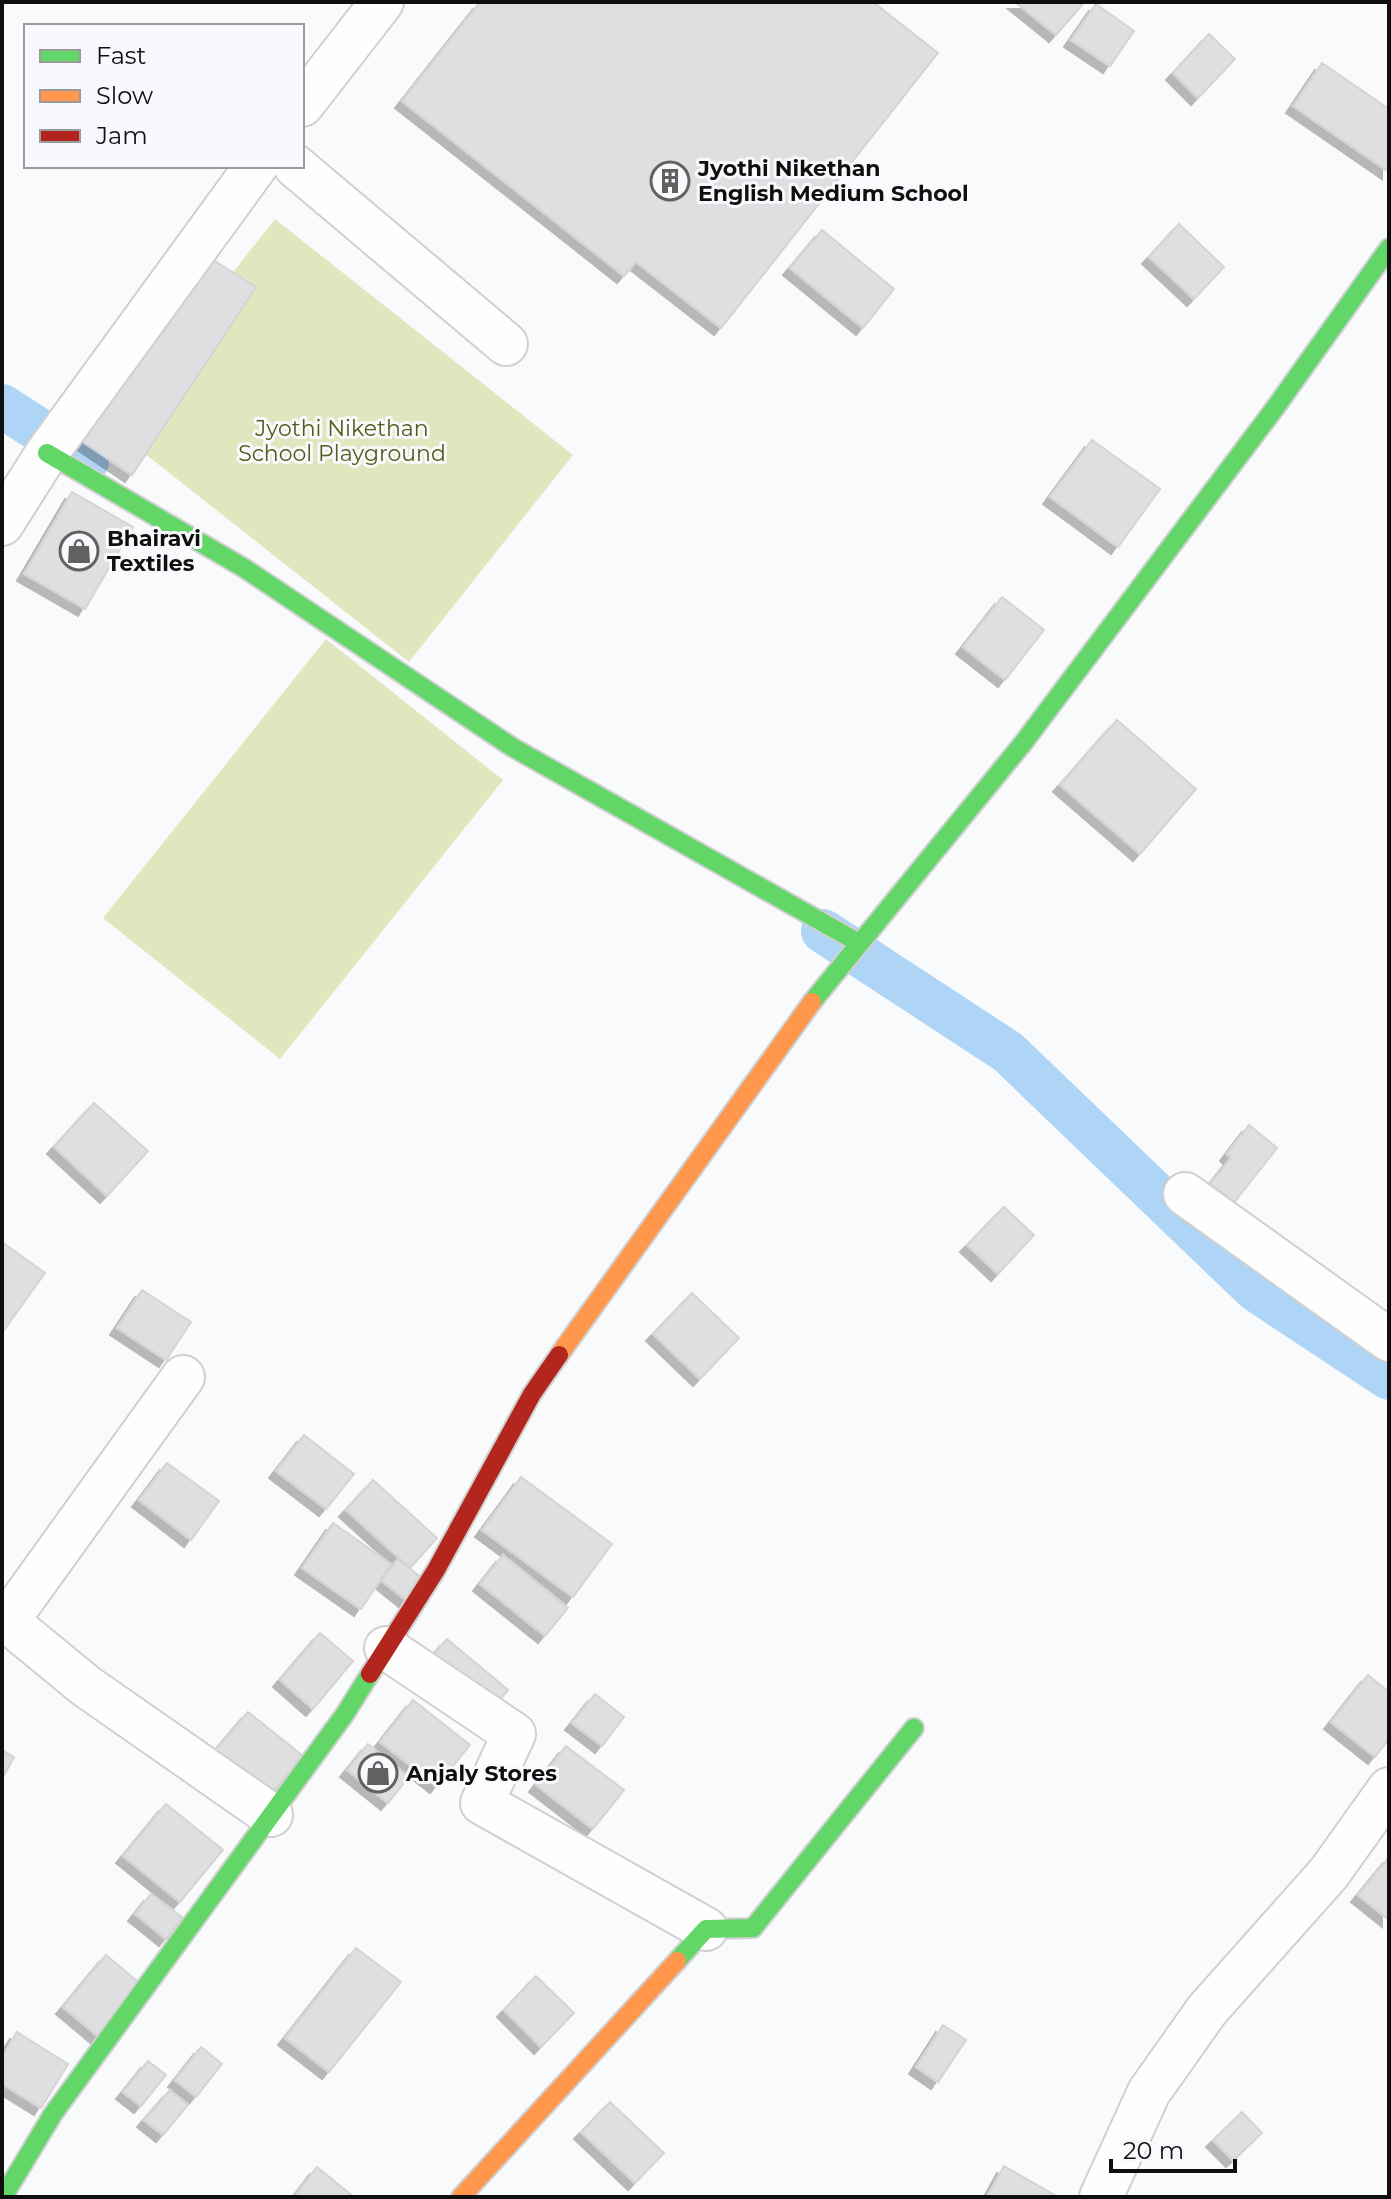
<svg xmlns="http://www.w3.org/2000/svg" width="1391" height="2199" font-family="Montserrat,sans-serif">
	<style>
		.green { fill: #e2e6be }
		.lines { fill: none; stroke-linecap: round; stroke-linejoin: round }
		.canal { stroke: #aed4f6; stroke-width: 44 }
		.building { fill: #dfdfe1; stroke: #d4d4d6; stroke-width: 2; filter: url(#shadow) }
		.street-casing { stroke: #cfd0d1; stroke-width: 46 }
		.fast-casing { stroke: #cfd0d1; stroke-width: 22 }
		.slow-casing { stroke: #cfd0d1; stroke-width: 22 }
		.jam-casing { stroke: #cfd0d1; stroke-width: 22 }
		.street { stroke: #fefefe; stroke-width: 42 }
		.fast { stroke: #63d668; stroke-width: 18 }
		.slow { stroke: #ff974d; stroke-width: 18 }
		.jam { stroke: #b3261e; stroke-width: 18 }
		.labels { text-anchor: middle; stroke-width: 6; stroke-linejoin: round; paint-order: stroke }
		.poi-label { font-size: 22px; font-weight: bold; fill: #0f0f10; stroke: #f8f9fc; text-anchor: start }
		.park-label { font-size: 22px; fill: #575a1a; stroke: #f8f9fc }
	</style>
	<defs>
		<filter id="shadow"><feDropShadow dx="-7" dy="7" stdDeviation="0" flood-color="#0004"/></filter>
	</defs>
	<rect width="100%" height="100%" fill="#f9fafb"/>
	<path class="green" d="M275,219L573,455L409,662L111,427Z
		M326,639L503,780L280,1059L103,918Z"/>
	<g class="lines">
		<path class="canal" d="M2,406L87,461
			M823,931L1008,1052L1256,1290L1389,1378"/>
	</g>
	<path class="building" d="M480,2H873L938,53L721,328L636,262L624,276L402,101Z
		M1015,2H1079L1082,5L1056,35Z
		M1096,4L1134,31L1110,66L1071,40Z
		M1209,34L1235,59L1198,98L1173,73Z
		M1322,63L1389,109V172L1293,106Z
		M1179,224L1224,267L1194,299L1149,257Z
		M822,230L894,289L863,328L790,268Z
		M207,256L256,287L132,475L83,442Z
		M1092,440L1160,489L1118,547L1050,497Z
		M72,492L133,527L85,609L24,574Z
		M1002,597L1044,630L1005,680L963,647Z
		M1117,720L1196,789L1140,854L1060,785Z
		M94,1103L148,1151L107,1196L54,1147Z
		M1249,1125L1277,1148L1225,1214L1201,1195L1231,1158L1227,1154Z
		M1004,1207L1034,1235L998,1274L967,1245Z
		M2,1242L45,1273L2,1333Z
		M142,1290L191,1322L166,1360L117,1328Z
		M692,1293L739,1338L700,1379L653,1334Z
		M304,1435L354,1474L326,1509L276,1471Z
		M167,1463L219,1501L191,1540L139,1500Z
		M521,1477L612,1544L573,1597L482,1530Z
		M373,1480L437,1538L410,1568L346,1510Z
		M333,1523L391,1564L361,1609L302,1568Z
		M503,1555L568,1608L545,1636L480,1584Z
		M398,1559L424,1580L407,1601L381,1580Z
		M320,1633L353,1661L313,1709L280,1680Z
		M447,1639L508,1690L490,1713L428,1661Z
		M1368,1675L1389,1692V1739L1375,1757L1331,1722Z
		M595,1694L624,1717L602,1746L572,1723Z
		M413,1700L470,1745L437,1786L380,1742Z
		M248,1712L303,1756L270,1796L215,1751Z
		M368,1744L409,1777L388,1803L347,1770Z
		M566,1746L624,1790L593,1829L536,1785Z
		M2,1750L14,1757L2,1779Z
		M166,1804L223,1850L180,1902L123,1856Z
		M1389,1857V1920L1358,1895Z
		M151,1894L183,1918L166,1939L135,1914Z
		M356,1948L401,1982L329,2072L285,2038Z
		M106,1955L144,1987L101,2039L63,2007Z
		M536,1976L574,2013L541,2047L504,2010Z
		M943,2025L966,2040L938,2082L916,2067Z
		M17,2032L68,2064L41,2108L2,2084V2057Z
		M201,2047L222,2064L196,2097L175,2080Z
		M148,2061L166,2075L141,2106L123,2092Z
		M170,2090L188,2105L163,2135L144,2120Z
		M610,2102L664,2153L635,2183L581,2132Z
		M1242,2112L1262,2133L1233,2160L1213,2140Z
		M1004,2166L1058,2197H987Z
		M317,2167L354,2197H294Z"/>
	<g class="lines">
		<g class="street-casing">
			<path id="street" d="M302,105L382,2
				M295,166L506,344
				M2,524L47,453L256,166
				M1185,1194L1389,1340
				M2,1617L86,1686L271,1815
				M8,1620L183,1377
				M386,1648L514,1734L482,1803L706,1929
				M1101,2197L1149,2092L1207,2010L1329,1873L1389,1789"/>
		</g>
		<g class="fast-casing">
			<path id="fast" d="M47,453L244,568L512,747L859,943
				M812,1002L1024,742L1275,408L1389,248
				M677,1961L706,1929L753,1928L914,1728
				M3,2197L53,2114L345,1714L370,1674"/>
		</g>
		<g class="slow-casing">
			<path id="slow" d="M559,1355L812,1002
				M461,2197L677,1961"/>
		</g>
		<g class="jam-casing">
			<path id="jam" d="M370,1674L436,1570L532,1394L559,1355"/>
		</g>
		<use href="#street" class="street"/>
		<use href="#fast" class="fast"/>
		<use href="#slow" class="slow"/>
		<use href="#jam" class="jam"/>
	</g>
	<defs>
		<g id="building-ring" transform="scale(2)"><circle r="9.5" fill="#f8f9fc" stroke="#616162" stroke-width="1.5"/><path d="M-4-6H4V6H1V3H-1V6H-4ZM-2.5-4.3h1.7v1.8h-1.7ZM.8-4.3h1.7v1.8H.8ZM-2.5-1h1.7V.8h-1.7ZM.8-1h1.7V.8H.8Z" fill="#616162"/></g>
		<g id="shop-ring" transform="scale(2)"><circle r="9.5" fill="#f8f9fc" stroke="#616162" stroke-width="1.5"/><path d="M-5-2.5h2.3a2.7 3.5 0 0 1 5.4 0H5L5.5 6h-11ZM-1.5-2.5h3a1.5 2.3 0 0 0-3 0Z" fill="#616162"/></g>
	</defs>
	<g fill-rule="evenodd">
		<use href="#building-ring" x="670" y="181"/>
		<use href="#shop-ring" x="79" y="551"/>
		<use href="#shop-ring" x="378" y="1773"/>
	</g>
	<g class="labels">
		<g class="poi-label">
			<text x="698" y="176">Jyothi Nikethan<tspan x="698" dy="25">English Medium School</tspan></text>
			<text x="107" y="546">Bhairavi<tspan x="107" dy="25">Textiles</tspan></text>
			<text x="406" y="1781">Anjaly Stores</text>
		</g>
		<g class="park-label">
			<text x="342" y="436">Jyothi Nikethan<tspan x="342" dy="25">School Playground</tspan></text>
		</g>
	</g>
	<rect width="1391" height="2199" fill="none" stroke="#0f0f10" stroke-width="8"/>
	<rect x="24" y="24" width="280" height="144" fill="#f8f9fc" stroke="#9b9b9e" stroke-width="2"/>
	<rect x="40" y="50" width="40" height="12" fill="#63d668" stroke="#9b9b9e" stroke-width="2"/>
	<text x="96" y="64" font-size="24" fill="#0f0f10">Fast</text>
	<rect x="40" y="90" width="40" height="12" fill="#ff974d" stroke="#9b9b9e" stroke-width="2"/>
	<text x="96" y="104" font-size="24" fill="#0f0f10">Slow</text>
	<rect x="40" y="130" width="40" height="12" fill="#b3261e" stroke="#9b9b9e" stroke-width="2"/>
	<text x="96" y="144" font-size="24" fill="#0f0f10">Jam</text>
	<path d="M1111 2159v12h124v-12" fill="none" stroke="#0f0f10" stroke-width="4"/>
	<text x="1123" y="2159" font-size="24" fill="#0f0f10" stroke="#f8f9fc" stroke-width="6" paint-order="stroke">20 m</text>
</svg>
